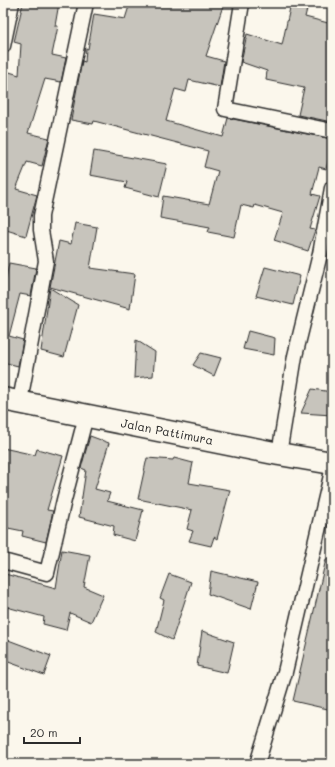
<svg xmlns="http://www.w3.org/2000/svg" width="335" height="767" font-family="Mali,sans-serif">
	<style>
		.building { fill: #c7c4bc; stroke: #2b2b2b }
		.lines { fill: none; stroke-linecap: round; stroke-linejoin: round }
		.street-casing { stroke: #2b2b2b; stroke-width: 17 }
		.highway-casing { stroke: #2b2b2b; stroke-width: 25 }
		.street { stroke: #fbf7ec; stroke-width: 14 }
		.highway { stroke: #fbf7ec; stroke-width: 22 }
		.labels { text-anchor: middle; stroke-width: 3.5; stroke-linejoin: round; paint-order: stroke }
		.street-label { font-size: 12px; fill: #2b2b2b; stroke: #fbf7ec }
	</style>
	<rect width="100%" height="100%" fill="#fbf7ec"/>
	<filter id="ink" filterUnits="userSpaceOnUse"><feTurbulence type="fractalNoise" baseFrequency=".025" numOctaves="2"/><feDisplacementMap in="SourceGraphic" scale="8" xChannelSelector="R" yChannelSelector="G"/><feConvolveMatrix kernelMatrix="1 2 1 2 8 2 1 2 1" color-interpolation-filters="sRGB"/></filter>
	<g filter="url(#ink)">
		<path class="building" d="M23,3H59L55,26H58L52,55L66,58L61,82L45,79L28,133L49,138L42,166L27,162L16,189L37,195L26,236L3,229V70L19,75L21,44L14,42Z
			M130,3H224L206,56L224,61L220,87L189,80L186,92L175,89L166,121L223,137L228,118L332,139V147L326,169L319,167L312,194L320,196L310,229L315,230L308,251L274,240L283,213L255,205L254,208L241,205L234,237L208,232L210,227L160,218L163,196L209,204L218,171L204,167L208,151L94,121L93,124L71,120L82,61L85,62L86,48L88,49L94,14L125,19Z
			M291,3L308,5L305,17L332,24V122L298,115L304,88L266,80L267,71L241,62L247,34L282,45Z
			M94,151L167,164L159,197L125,188L127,182L90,175Z
			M75,223L97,227L90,268L135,274L130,309L50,287L59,241L71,244Z
			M9,263L36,268L31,296L20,294L9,336L23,340L18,366L3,362V294Z
			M265,267L300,276L293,305L256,296Z
			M50,288L78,305L64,357L41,351Z
			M248,331L275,338L274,355L243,349Z
			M136,340L155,352L153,376L134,378Z
			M201,353L221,358L214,376L193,365Z
			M312,389L332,392V415L301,413Z
			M90,436L109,443L95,489L110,493L107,501L143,510L135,541L113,535L114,526L79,517L86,470L81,468Z
			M3,448L35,455L37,449L63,456L47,510L53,511L46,542L22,536L23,531L3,527Z
			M147,458L173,460L174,458L193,463L189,483L230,490L217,539L214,537L211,546L189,541L193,531L187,529L192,510L138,499Z
			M62,550L90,555L84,587L103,595L91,622L70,613L66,630L43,624L44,617L3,606V591L5,574L56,588Z
			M326,559H332V710L293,701Z
			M211,571L258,582L251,609L208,594Z
			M169,574L191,582L172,640L156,632L164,600L160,598Z
			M202,631L234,642L227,673L197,666Z
			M3,638L51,656L44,675L3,660Z"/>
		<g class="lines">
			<g class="street-casing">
				<path id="street" d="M242,3L225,109L332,131
					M3,46L12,3
					M20,401L46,261L41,230V216L86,3
					M279,454L295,356L320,254L332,188
					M3,561L47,573L64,500L86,416
					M257,764L285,672L332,471"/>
			</g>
			<g class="highway-casing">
				<path id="highway" d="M3,399L279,454L332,463"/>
			</g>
			<use href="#street" class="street"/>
			<use href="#highway" class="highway"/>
		</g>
	</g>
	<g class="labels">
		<g class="street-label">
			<text transform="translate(167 432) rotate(11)" y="4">Jalan Pattimura</text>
		</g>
	</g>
	<rect width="335" height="767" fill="none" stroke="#fbf7ec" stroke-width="16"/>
	<rect x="8" y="8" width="319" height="751" fill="none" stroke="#2b2b2b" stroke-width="1.5" filter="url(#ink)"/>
	<path d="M24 737v6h56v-6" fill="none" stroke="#2b2b2b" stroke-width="2"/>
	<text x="30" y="737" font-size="12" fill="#2b2b2b" stroke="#fbf7ec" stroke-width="3" paint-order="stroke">20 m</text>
</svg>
